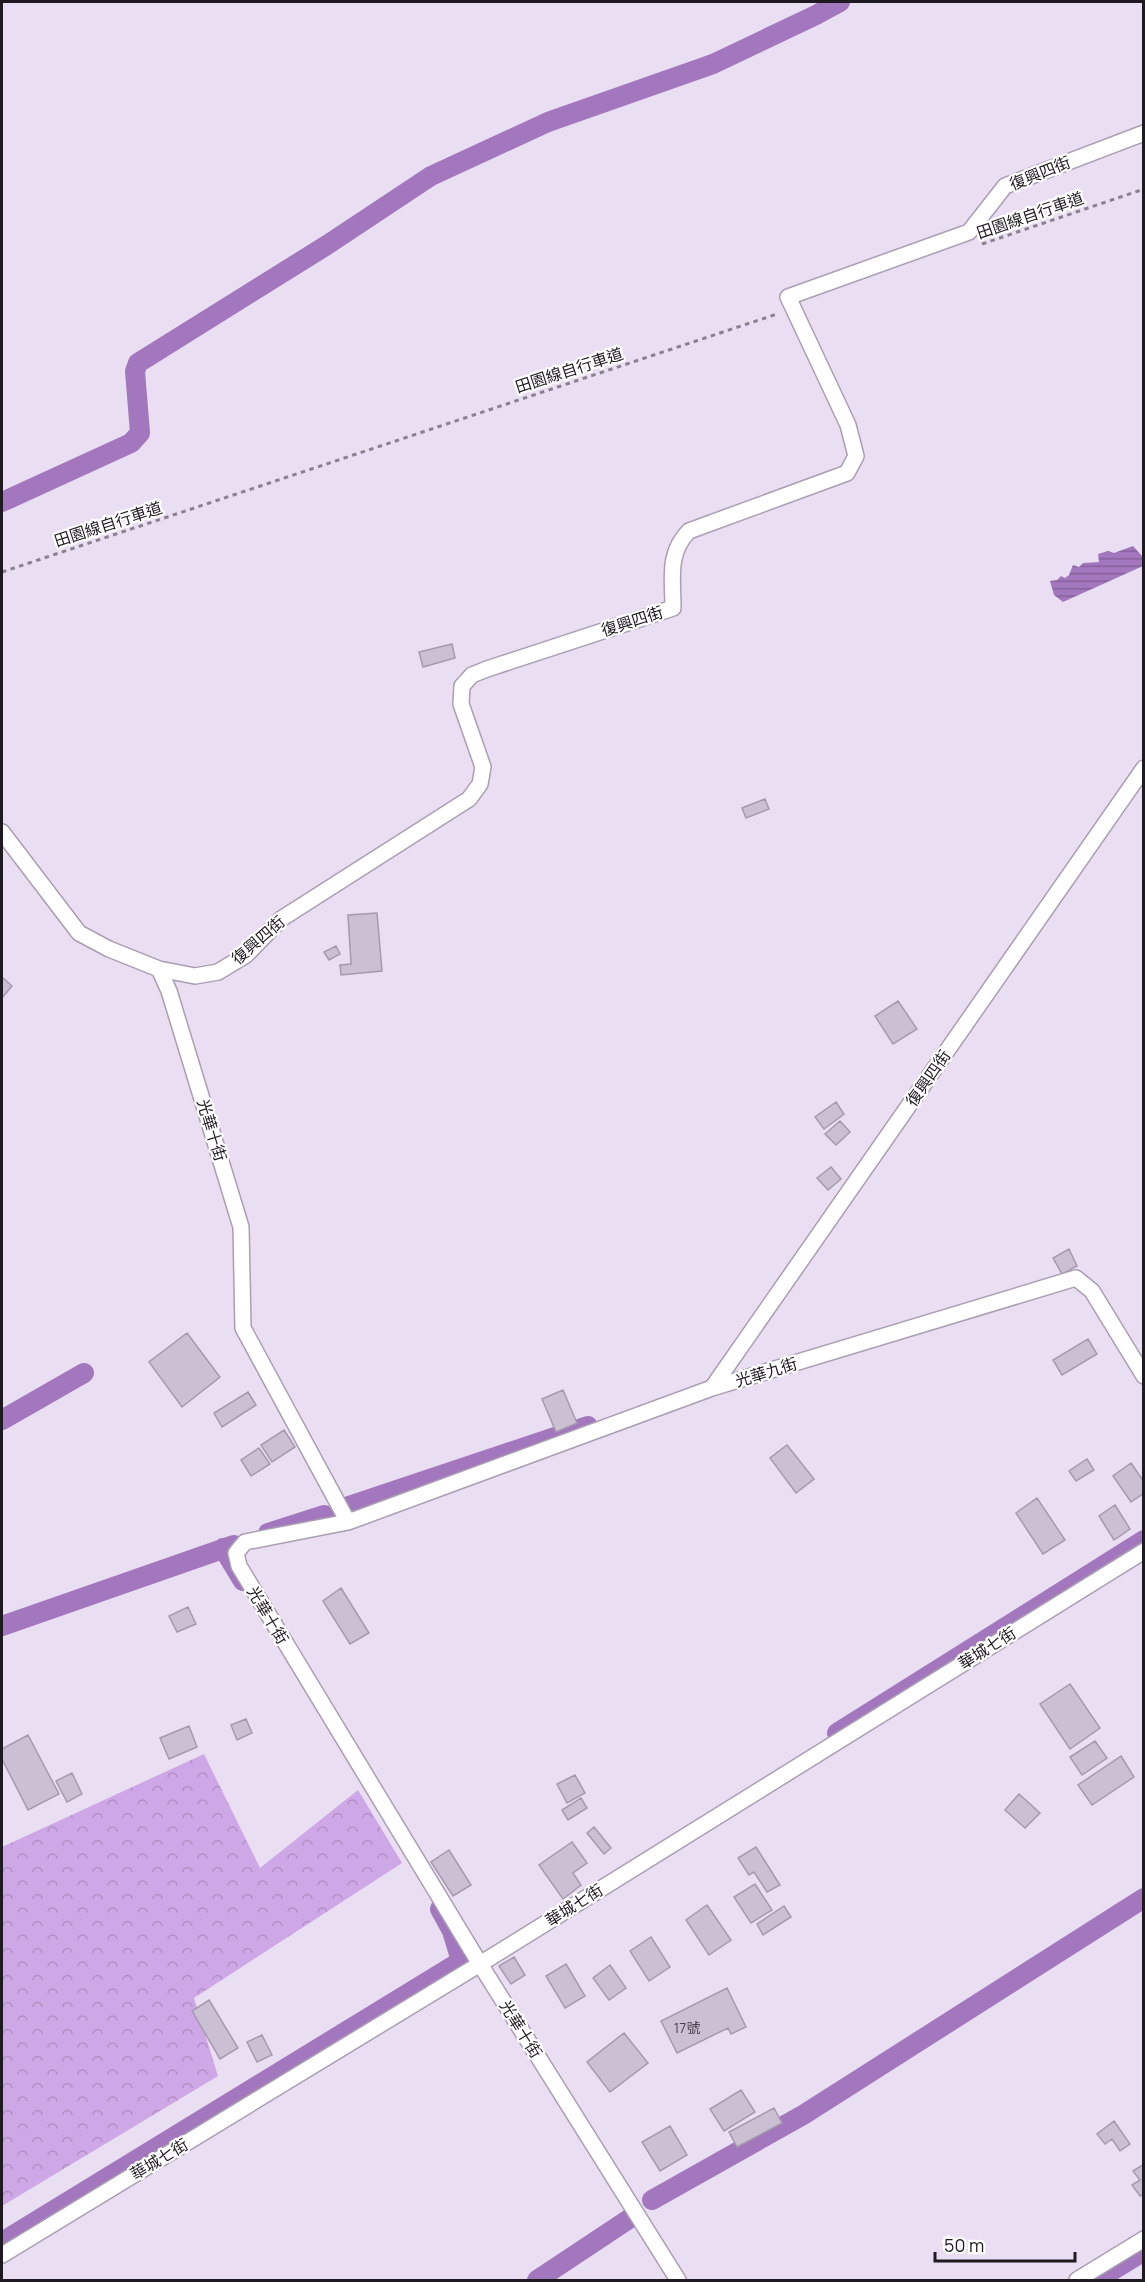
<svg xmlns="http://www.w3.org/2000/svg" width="1145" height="2282" font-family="Manrope,'Noto Sans TC',sans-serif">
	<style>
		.forest { fill: url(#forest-crowns) }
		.water { fill: url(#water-rules) }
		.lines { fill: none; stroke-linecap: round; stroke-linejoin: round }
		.canal { stroke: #a377bd; stroke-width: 20 }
		.building { fill: #cbbfd3; stroke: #a59aad; stroke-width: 1.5 }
		.minor-casing { stroke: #aa9fb2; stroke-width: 18 }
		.path { stroke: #8a818f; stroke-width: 3; stroke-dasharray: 4.5 4.5; stroke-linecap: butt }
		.minor { stroke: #fff; stroke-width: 15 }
		.labels { text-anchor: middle; stroke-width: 4.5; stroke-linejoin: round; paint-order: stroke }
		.number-label { font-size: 14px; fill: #4a434e }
		.street-label { font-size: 16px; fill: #1f1a21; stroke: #fff }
	</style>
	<defs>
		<pattern id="forest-crowns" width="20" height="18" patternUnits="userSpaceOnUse" patternTransform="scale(1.5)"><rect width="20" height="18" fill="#cea7e6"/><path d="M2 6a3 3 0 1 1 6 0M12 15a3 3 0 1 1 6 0" fill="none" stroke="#b08fc5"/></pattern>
		<pattern id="water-rules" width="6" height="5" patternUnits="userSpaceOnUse" patternTransform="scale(1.5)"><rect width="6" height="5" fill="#a377bd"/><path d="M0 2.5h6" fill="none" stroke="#846199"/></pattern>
	</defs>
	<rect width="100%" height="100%" fill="#eadef2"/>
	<path class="forest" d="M204,1754L260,1868L358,1790L402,1863L194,1998L218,2076L2,2206V1847Z"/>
	<path class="water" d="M1133,546L1143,557V566L1063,602L1054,595L1050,581L1057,580L1061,576L1065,578L1069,575L1073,565L1079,567L1083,563L1099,562L1098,554L1108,551L1114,553Z"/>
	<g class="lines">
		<path class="canal" d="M2,502L131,443L140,433L135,371L138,363L327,245L431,176L548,122L713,64L816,15L840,2
			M2,1420L84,1373
			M343,1508L588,1426
			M268,1533L324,1515
			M223,1548L243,1581
			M2,1626L234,1545
			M837,1733L1144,1540
			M652,2200L803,2115L1144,1898
			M2,2242L461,1961L452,1931L440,1909
			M537,2280L632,2217
			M1097,2280L1144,2251"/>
	</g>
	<path class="building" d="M452,644L455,658L423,667L419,652Z
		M765,799L769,809L746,818L742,808Z
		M377,913L382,971L341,975L340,965L351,964L348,915Z
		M336,946L340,954L329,960L324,952Z
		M2,977L12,986L2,998Z
		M898,1001L917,1029L893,1044L875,1016Z
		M836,1102L844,1114L824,1129L815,1117Z
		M840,1121L850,1132L836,1145L825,1134Z
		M831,1167L841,1179L828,1190L817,1178Z
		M1069,1249L1077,1266L1062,1274L1053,1258Z
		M187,1333L220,1377L182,1407L149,1362Z
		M1088,1339L1097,1354L1062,1375L1053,1360Z
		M563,1390L577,1423L556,1432L542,1399Z
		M248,1392L256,1405L222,1427L214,1413Z
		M284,1430L295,1447L272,1462L261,1445Z
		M787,1445L814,1479L796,1493L770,1458Z
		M259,1448L270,1464L251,1476L241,1460Z
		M1087,1459L1094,1470L1076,1481L1069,1471Z
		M1131,1463L1144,1482V1493L1131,1502L1113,1476Z
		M1037,1498L1065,1540L1043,1554L1016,1513Z
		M1115,1505L1130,1529L1114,1540L1099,1516Z
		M341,1588L369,1633L350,1644L323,1601Z
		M188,1607L196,1624L177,1632L169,1616Z
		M1070,1684L1100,1728L1070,1749L1040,1704Z
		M246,1719L252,1733L237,1740L231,1725Z
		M189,1726L197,1747L169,1759L160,1738Z
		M28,1735L59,1794L28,1810L2,1759V1749Z
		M1095,1741L1107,1758L1082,1775L1070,1757Z
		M1121,1756L1134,1777L1092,1805L1078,1785Z
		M72,1773L82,1794L67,1802L56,1781Z
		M575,1775L585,1793L567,1803L557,1784Z
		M1019,1794L1040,1813L1025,1828L1005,1810Z
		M581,1798L587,1808L568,1820L562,1810Z
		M594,1827L611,1848L604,1854L587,1833Z
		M572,1842L587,1863L573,1873L581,1885L563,1899L539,1865Z
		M756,1847L780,1885L767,1892L754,1872L749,1875L738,1858Z
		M449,1850L471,1885L453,1896L431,1862Z
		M755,1884L772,1910L751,1923L734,1897Z
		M707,1905L731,1940L709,1955L686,1920Z
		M784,1906L791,1917L763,1935L757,1924Z
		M651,1937L670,1967L649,1981L630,1951Z
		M514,1957L525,1975L511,1984L499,1966Z
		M566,1964L585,1996L565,2008L546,1976Z
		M610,1965L626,1988L609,2000L593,1978Z
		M727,1988L746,2027L731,2034L728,2028L677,2053L661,2021Z
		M209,2000L238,2048L220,2059L192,2011Z
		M624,2033L648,2063L610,2092L587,2062Z
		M262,2035L272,2055L257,2062L247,2042Z
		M741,2090L755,2112L724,2131L710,2109Z
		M774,2108L782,2123L737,2147L729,2132Z
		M1114,2121L1130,2144L1120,2151L1112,2139L1105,2144L1097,2134Z
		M670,2126L687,2155L660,2171L642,2142Z
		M1144,2164V2194L1140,2196L1132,2185L1140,2180L1133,2171Z"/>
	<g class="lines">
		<g class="minor-casing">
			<path id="minor" d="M2,832L79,933L109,949L159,969L195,976L218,972L246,955L281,919L469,799L480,784L483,767L461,704L462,686L472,675L487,669L673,608C673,579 667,553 689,531L847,473L856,456L848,425L788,297L969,232L1005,186L1144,133
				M159,969L169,991L241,1227L243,1328L348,1522L245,1542L236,1553L239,1566L480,1964L678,2280
				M712,1388L1144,768
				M348,1522L712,1388L1076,1278L1092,1291L1144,1376
				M2,2255L480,1964L1144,1551
				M1077,2280L1144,2239"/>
		</g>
		<path class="path" d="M982,244L1144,189
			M2,572L777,314"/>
		<use href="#minor" class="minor"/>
	</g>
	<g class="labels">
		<g class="number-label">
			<text x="687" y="2033">17號</text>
		</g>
		<g class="street-label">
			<text transform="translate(1040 173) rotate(-22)" y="6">復興四街</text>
			<text transform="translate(1030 215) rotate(-19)" y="6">田園線自行車道</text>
			<text transform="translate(569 370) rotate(-18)" y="6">田園線自行車道</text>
			<text transform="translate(108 524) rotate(-18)" y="6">田園線自行車道</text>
			<text transform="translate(632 621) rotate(-18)" y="6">復興四街</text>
			<text transform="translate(258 940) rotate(-41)" y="6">復興四街</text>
			<text transform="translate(928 1078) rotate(-55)" y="6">復興四街</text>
			<text transform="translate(212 1130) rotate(73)" y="6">光華十街</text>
			<text transform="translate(766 1372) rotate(-17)" y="6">光華九街</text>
			<text transform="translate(268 1615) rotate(59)" y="6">光華十街</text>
			<text transform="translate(987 1648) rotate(-32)" y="6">華城七街</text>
			<text transform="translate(574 1905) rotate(-32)" y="6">華城七街</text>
			<text transform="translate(521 2029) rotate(58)" y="6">光華十街</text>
			<text transform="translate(159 2159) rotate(-31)" y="6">華城七街</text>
		</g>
	</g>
	<rect width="1145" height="2282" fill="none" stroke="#1f1a21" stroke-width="6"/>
	<path d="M935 2252v9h140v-9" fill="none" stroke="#1f1a21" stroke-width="3"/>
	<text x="944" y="2252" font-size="18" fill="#1f1a21" stroke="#ffffff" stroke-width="4.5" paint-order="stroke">50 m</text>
</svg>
